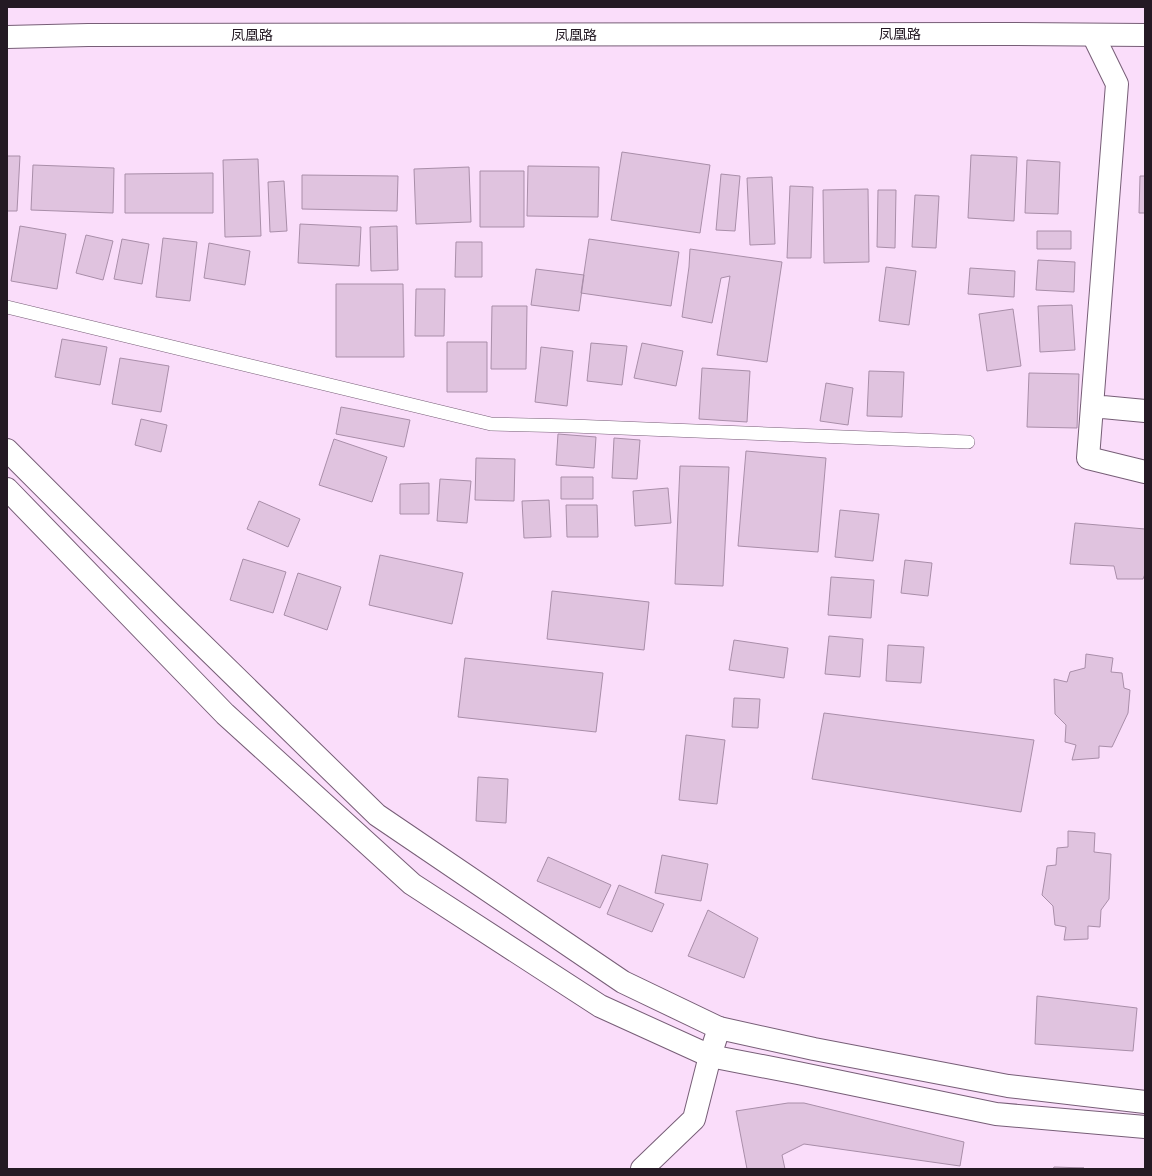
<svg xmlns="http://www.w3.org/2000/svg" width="1152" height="1176" font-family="Barlow,'Noto Sans SC',sans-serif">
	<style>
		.building { fill: #e0c3df; stroke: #a98ea9 }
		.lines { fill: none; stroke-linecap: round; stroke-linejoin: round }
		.lane-casing { stroke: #775e77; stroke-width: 14 }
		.street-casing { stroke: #775e77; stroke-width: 24 }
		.primary-casing { stroke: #775e77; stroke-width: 24 }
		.highway-casing { stroke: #775e77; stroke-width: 24 }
		.lane { stroke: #fff; stroke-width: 13 }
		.street { stroke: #fff; stroke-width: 22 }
		.primary { stroke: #fff; stroke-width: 22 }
		.highway { stroke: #fff; stroke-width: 22 }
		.labels { text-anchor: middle; stroke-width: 4; stroke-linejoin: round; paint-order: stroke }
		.street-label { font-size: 14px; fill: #241a24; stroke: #fff }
	</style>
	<rect width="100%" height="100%" fill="#faddfa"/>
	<path class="building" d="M622,152L710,165L700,233L611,220Z
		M971,155L1017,157L1014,221L968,218Z
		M7,156H20L17,211H7Z
		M258,159L261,236L225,237L223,160Z
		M1027,160L1060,162L1058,214L1025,213Z
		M33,165L114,168L113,213L31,210Z
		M528,166L599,167L598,217L527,216Z
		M469,167L471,222L416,224L414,169Z
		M480,171H524V227H480Z
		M213,173V213H125V174Z
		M721,174L740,176L735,231L716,230Z
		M302,175L398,176L397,211L302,209Z
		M1140,176H1145V213H1139Z
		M772,177L775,244L750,245L747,178Z
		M284,181L287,231L270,232L268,182Z
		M790,186L813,187L811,258H787Z
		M868,189L869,262L824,263L823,190Z
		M878,190H896L895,248L877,247Z
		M915,195L939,196L936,248L912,247Z
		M300,224L361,227L359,266L298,263Z
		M20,226L66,234L57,289L11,281Z
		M397,226L398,270L371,271L370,227Z
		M1037,231H1071V249H1037Z
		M86,235L113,241L103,280L76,273Z
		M163,238L197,242L190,301L156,297Z
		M122,239L149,244L142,284L114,279Z
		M589,239L679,252L671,306L581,293Z
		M456,242H482V277H455Z
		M209,243L250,251L245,285L204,278Z
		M690,249L782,262L767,362L717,355L730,276L721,278L712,323L682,317L689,267Z
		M1038,260L1075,262L1074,292L1036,290Z
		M886,267L916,271L909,325L879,321Z
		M970,268L1015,271L1014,297L968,294Z
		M536,269L584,275L579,311L531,305Z
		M336,284H403L404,357H336Z
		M416,289H445L444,336H415Z
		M1072,305L1075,350L1040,352L1038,306Z
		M492,306H527L526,369H491Z
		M1013,309L1021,366L987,371L979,314Z
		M62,339L107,347L100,385L55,377Z
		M447,342H487V392H447Z
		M591,343L627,346L622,385L587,381Z
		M642,343L683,351L676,386L634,378Z
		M541,347L573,351L567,406L535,402Z
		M120,358L169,366L161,412L112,404Z
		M702,368L750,371L747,422L699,419Z
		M869,371L904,372L902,417L867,416Z
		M1029,373L1079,374L1077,428L1027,427Z
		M826,383L853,388L848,425L820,421Z
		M341,407L410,420L404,447L336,434Z
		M141,419L167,425L161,452L135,445Z
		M558,434L596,437L594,468L556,465Z
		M614,438L640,440L637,479L612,478Z
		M334,439L387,457L372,502L319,485Z
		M746,451L826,458L818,552L738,546Z
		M476,458L515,459L514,501L475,500Z
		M680,466L729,467L723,586L675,584Z
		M561,477H593V499H561Z
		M440,479L471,481L467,523L437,521Z
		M429,483V514H400V484Z
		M668,488L671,523L635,526L633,491Z
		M549,500L551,537L524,538L522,501Z
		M259,501L300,519L288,547L247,529Z
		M566,505H597L598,537H567Z
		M840,510L879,514L873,561L835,557Z
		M1075,523L1145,529V574L1143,579H1117L1114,566L1070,564Z
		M380,555L463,573L452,624L369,605Z
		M243,559L286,572L273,613L230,600Z
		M905,560L932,563L928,596L901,593Z
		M298,573L341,587L327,630L284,615Z
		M831,577L874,580L871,618L828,615Z
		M552,591L649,602L644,650L547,639Z
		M829,636L863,639L860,677L825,674Z
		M734,640L788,648L784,678L729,670Z
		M888,645L924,647L921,683L886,681Z
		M1086,654L1113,658L1111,672L1122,673L1124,688L1130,690L1128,713L1112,747L1099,746V758L1072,760L1076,745L1065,742L1066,725L1055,714L1054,679L1067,682L1070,672L1085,668Z
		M465,658L603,673L596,732L458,717Z
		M734,698L760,699L758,728L732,727Z
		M824,713L1034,740L1021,812L812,779Z
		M686,735L725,740L717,804L679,800Z
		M478,777L508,779L506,823L476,821Z
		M1068,831L1095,833L1094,852L1111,854L1109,899L1101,910L1100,927L1088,926V939L1064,940L1066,927L1055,925L1053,906L1042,895L1047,866L1056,865L1057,848L1068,847Z
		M662,855L708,864L701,901L655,893Z
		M548,857L611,885L600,908L537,881Z
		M619,885L664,904L652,932L607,914Z
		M708,910L758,938L744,978L688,956Z
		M1037,996L1137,1008L1133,1051L1035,1044Z
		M788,1103H804L964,1142L960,1166L804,1144L782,1155L785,1169H747L736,1111Z
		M1054,1167L1084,1168L1053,1169Z"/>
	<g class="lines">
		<g class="lane-casing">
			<path id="lane" d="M7,307L491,424L572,426L968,442"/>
		</g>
		<g class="street-casing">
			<path id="street" d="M1093,35L1117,84L1088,458L1145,472
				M1092,406L1145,411
				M642,1169L694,1119L710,1056L719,1028"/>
		</g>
		<g class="primary-casing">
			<path id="primary" d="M7,450L172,615L377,815L623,982L719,1028L814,1049L1008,1086L1145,1102
				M7,489L225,714L412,884L600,1006L710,1056L798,1073L996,1114L1145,1127"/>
		</g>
		<g class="highway-casing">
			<path id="highway" d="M7,37L88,35L1017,34L1145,35"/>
		</g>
		<use href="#lane" class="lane"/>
		<use href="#street" class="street"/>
		<use href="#primary" class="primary"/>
		<use href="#highway" class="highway"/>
	</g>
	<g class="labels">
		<g class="street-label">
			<text x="900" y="39">凤凰路</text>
			<text x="252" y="40">凤凰路</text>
			<text x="576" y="40">凤凰路</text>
		</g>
	</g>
	<rect width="1152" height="1176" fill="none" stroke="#241a24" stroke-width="16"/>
</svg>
